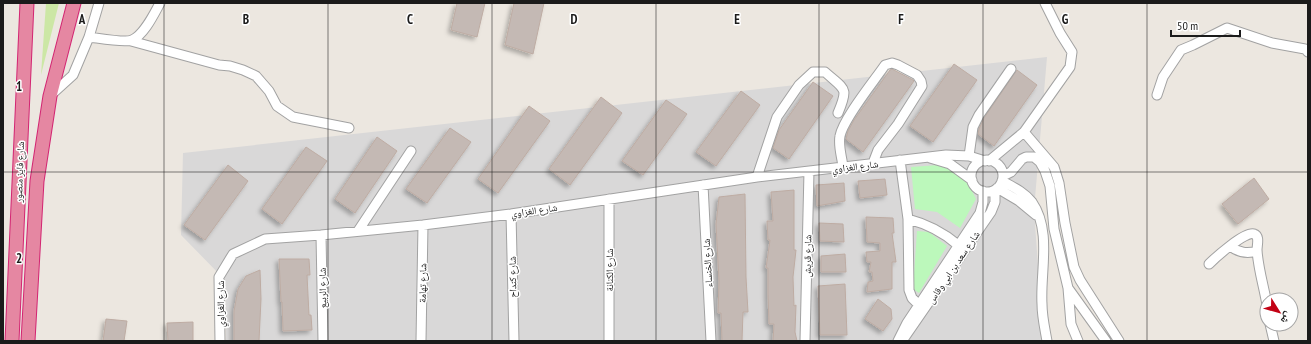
<svg xmlns="http://www.w3.org/2000/svg" width="1311" height="344" font-family="'PT Sans Narrow','Noto Naskh Arabic',sans-serif">
	<style>
		.residential { fill: #d9d8d8 }
		.grass { fill: #cce7a5 }
		.park { fill: #bcf8bb }
		.building { fill: #c4b9b4; stroke: #beaca3; filter: url(#shadow) }
		.lines { fill: none; stroke-linecap: round; stroke-linejoin: round }
		.minor-casing { stroke: #a2a2a2; stroke-width: 11 }
		.highway-casing { stroke: #d32572; stroke-width: 15 }
		.minor { stroke: #fff; stroke-width: 9 }
		.highway { stroke: #e587a2; stroke-width: 13 }
		.grid { fill: none; stroke: #1b1b1b; stroke-width: 1; stroke-opacity: 0.55 }
		.labels { text-anchor: middle; stroke-width: 3; stroke-linejoin: round; paint-order: stroke }
		.street-label { font-size: 10px; fill: #1b1b1b; stroke: #fff }
		.grid-label { font-size: 13px; text-anchor: middle; font-weight: bold; fill: #1b1b1b; stroke: #fff; stroke-width: 3; stroke-linejoin: round; paint-order: stroke }
	</style>
	<defs>
		<filter id="shadow"><feDropShadow dx="-3" dy="3" stdDeviation="2" flood-color="#0004"/></filter>
	</defs>
	<rect width="100%" height="100%" fill="#ece7e0"/>
	<path class="residential" d="M1047,57L1034,210L1041,307L1049,341H226L225,280L181,235L183,153Z"/>
	<path class="grass" d="M46,3H59L41,75Z"/>
	<path class="park" d="M939,165L965,177L976,199L960,228L937,212L915,209L911,167Z
		M917,231L929,232L947,246L919,293L913,289Z"/>
	<path class="building" d="M457,3H485L477,37L451,30Z
		M514,3H544L533,54L505,45Z
		M954,64L977,80L933,142L910,126Z
		M892,69L913,80L914,81L863,152L846,139L848,131L854,120L890,70Z
		M1017,70L1037,85L994,146L978,134L979,129L984,118Z
		M813,82L833,96L789,159L773,148L779,130Z
		M741,91L760,105L716,166L696,152Z
		M601,97L622,113L570,185L549,169Z
		M666,100L687,114L643,175L622,161Z
		M529,106L550,121L498,193L478,179Z
		M450,128L471,142L427,203L406,189Z
		M377,137L397,151L355,213L335,199Z
		M306,147L327,161L282,224L262,209Z
		M228,165L248,181L205,240L184,225Z
		M1254,178L1269,199L1238,224L1222,204Z
		M885,179L887,195L860,198L858,181Z
		M844,183L845,201L817,206L816,185Z
		M794,190V250H796L793,277L794,306L796,305L795,332L797,341H773L774,324H769L768,295V268H766L770,240H768L767,221H773L771,192Z
		M745,194L746,277L748,312H743L742,341H722L721,313H718L719,281L716,224L719,197Z
		M866,217L893,218L894,233H892L896,262H892V289L867,292L868,282L873,281L872,272H869L871,262H867L866,252L880,251V243L867,242Z
		M819,223L843,224L844,242L820,241Z
		M845,254L846,272H821V256Z
		M279,259H309L310,275H307L309,315H311L312,330L283,331L282,302H281Z
		M260,270L261,299L259,341H234V311L238,289L246,276Z
		M845,284L847,335H820L818,286Z
		M878,299L891,309L892,319L883,331L865,319Z
		M106,319L127,321L124,341H103Z
		M193,322V341H168L167,323Z"/>
	<g class="lines">
		<g class="minor-casing">
			<path id="minor" d="M89,37C98,38 125,43 132,40C144,35 154,14 160,3
				M131,41L219,65L230,66L243,70L256,76L269,91L277,106L293,117L349,128
				M51,95L73,75L89,37L99,3
				M1157,95L1163,77L1181,50L1193,45L1227,28L1272,43L1305,49L1308,52
				M1024,132L1054,167L1059,183L1065,223L1074,267L1080,280L1119,341
				M969,156L973,127L979,115L1011,69
				M930,158L950,164L972,180
				M900,160L908,219L909,290L912,298L919,305
				M971 176a16 16 0 1 1 32 0a16 16 0 1 1-32 0Z
				M989,161L1024,132L1070,67L1072,52L1060,33L1045,3
				M843,167C842,157 838,146 840,136C843,119 874,81 885,65L892,63L898,65L917,75L921,81L922,86L898,124L878,150L873,163
				M1003,176L1011,172L1022,159L1026,157H1034L1040,162L1045,171L1050,186L1054,229L1068,288L1106,341
				M757,177L777,117L799,85L813,72H825C845,90 849,87 838,113
				M1002,181C1013,187 1024,192 1032,202C1052,231 1040,272 1042,304C1042,317 1045,329 1047,341
				M703,185L711,341
				M997,188L1019,201L1036,215
				M609,199V341
				M511,214L514,341
				M908,219C927,224 943,232 958,245
				M358,231L411,151
				M321,235L323,341
				M1230,246C1239,253 1247,254 1257,251
				M1209,264C1215,258 1246,230 1254,234C1260,236 1257,245 1257,250C1258,268 1264,287 1267,305
				M1068,288L1071,324L1078,341
				M1270,324L1274,341
				M220,341L219,277L233,254L265,239L321,235L423,225L511,214L757,177L946,155L969,156L985,161
				M421,341L423,225
				M805,341L809,171
				M898,341L907,323L980,213L983,202V191
				M902,341L991,212L995,202V190"/>
		</g>
		<g class="highway-casing">
			<path id="highway" d="M12,341L27,3
				M28,341L37,181L50,96L74,3"/>
		</g>
		<use href="#minor" class="minor"/>
		<use href="#highway" class="highway"/>
	</g>
	<path class="grid" d="M164,3V341M328,3V341M492,3V341M656,3V341M819,3V341M983,3V341M1147,3V341M3,172H1308"/>
	<g class="labels">
		<g class="street-label">
			<text transform="translate(855 166) rotate(-7)" y="4">شارع الغزاوي</text>
			<text transform="translate(19 172) rotate(-88)" y="4">شارع فايز منصور</text>
			<text transform="translate(534 210) rotate(-8)" y="4">شارع الغزاوي</text>
			<text transform="translate(807 256) rotate(-89)" y="4">شارع قريش</text>
			<text transform="translate(707 263) rotate(-93)" y="4">شارع الخنساء</text>
			<text transform="translate(953 267) rotate(-56)" y="4">شارع سعد بن ابي وقاس</text>
			<text transform="translate(609 270) rotate(-90)" y="4">شارع الكنانة</text>
			<text transform="translate(512 277) rotate(-91)" y="4">شارع كنداح</text>
			<text transform="translate(422 283) rotate(-89)" y="4">شارع تهامة</text>
			<text transform="translate(322 288) rotate(-91)" y="4">شارع الربيع</text>
			<text transform="translate(220 304) rotate(-90)" y="4">شارع الغزاوي</text>
		</g>
	</g>
	<g class="grid-label">
		<text x="82" y="24">A</text>
		<text x="246" y="24">B</text>
		<text x="410" y="24">C</text>
		<text x="574" y="24">D</text>
		<text x="737" y="24">E</text>
		<text x="901" y="24">F</text>
		<text x="1065" y="24">G</text>
		<text x="19" y="91">1</text>
		<text x="19" y="263">2</text>
	</g>
	<rect width="1311" height="344" fill="none" stroke="#1b1b1b" stroke-width="8"/>
	<g transform="translate(1279 312) rotate(127)"><circle r="19" fill="#ffffff" stroke="#a4a4a4"/>
	<path d="M0-3L7 15L0 10L-7 15Z" fill="#c30215"/>
	<text y="-6" font-size="11" font-weight="bold" text-anchor="middle" fill="#1b1b1b">ش</text>
	</g>
	<path d="M1171 30v6h69v-6" fill="none" stroke="#1b1b1b" stroke-width="2"/>
	<text x="1177" y="30" font-size="12" fill="#1b1b1b" stroke="#ffffff" stroke-width="3" paint-order="stroke">50 m</text>
</svg>
